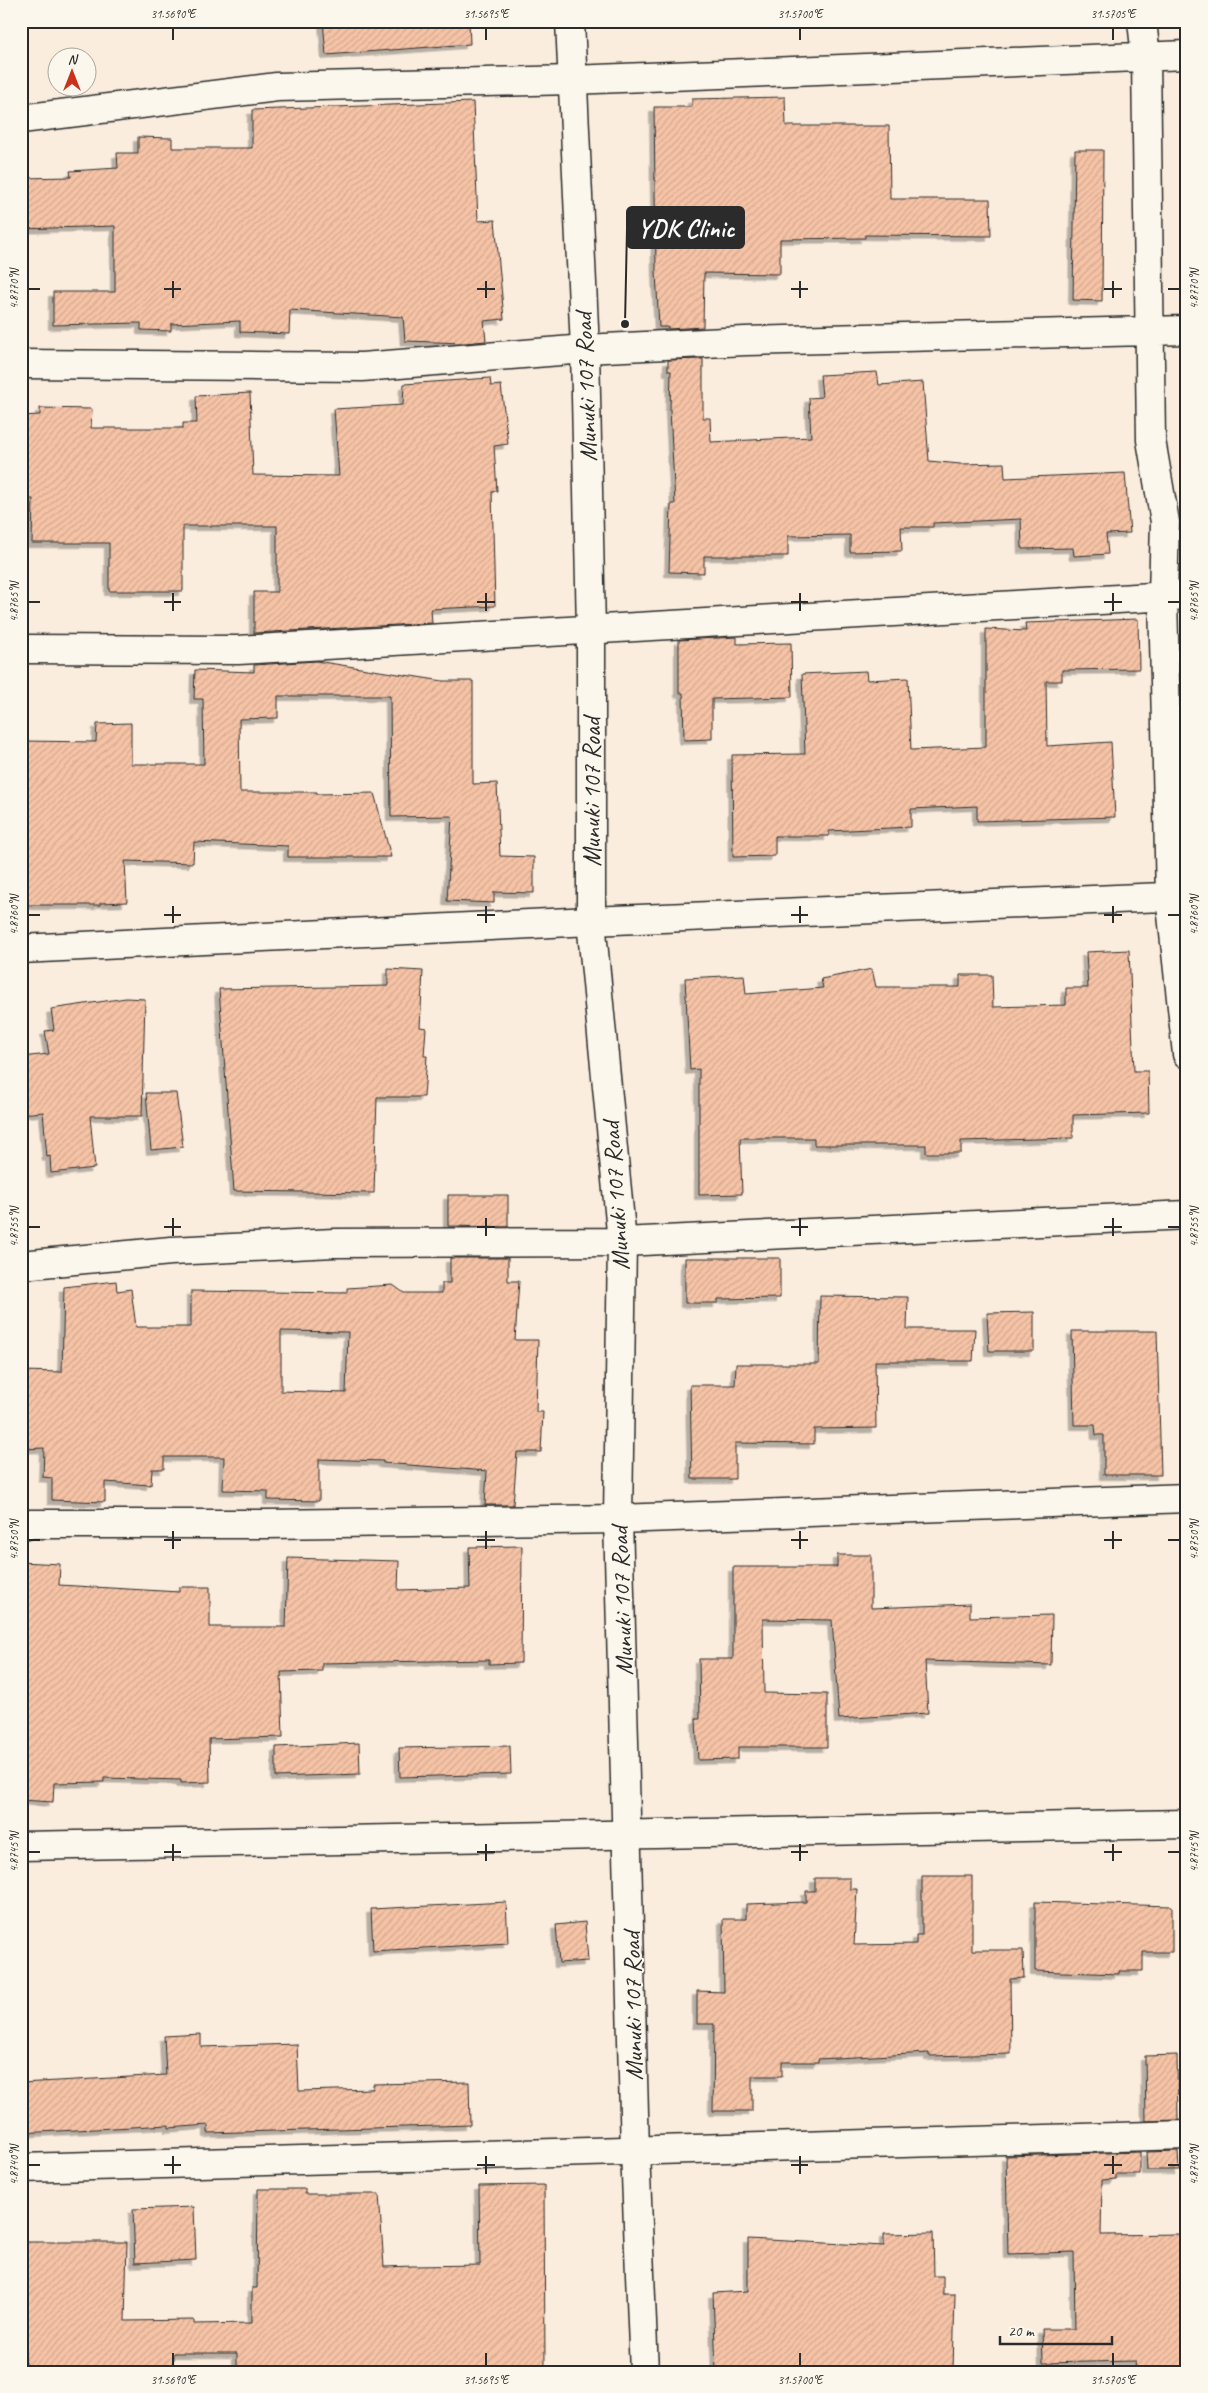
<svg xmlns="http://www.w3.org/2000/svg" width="1208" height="2393" font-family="Caveat,sans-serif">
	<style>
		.building { fill: url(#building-hatch); stroke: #2b2b2b; fill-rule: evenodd; filter: url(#shadow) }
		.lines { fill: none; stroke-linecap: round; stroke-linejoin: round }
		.minor-casing { stroke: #2b2b2b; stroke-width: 31 }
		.tertiary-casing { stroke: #2b2b2b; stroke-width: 31 }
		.minor { stroke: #fbf7ec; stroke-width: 28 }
		.tertiary { stroke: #fbf7ec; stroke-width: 28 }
		.ticks { fill: none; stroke: #2b2b2b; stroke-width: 2 }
		.labels { text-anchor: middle; stroke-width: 4; stroke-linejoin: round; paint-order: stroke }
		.street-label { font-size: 25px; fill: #2b2b2b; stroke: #fbf7ec }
		.leader { fill: none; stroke: #2b2b2b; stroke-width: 2 }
		.callout-dot { fill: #2b2b2b; stroke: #fbf7ec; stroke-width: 2 }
		.callout { fill: #2b2b2b; stroke: #2b2b2b; stroke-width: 2 }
		.callout-label { font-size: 26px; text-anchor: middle; font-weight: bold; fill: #fff }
		.neatline { fill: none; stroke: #2b2b2b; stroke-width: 2 }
		.ticks-label { font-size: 12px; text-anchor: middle; fill: #2b2b2b }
	</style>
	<defs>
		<pattern id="building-hatch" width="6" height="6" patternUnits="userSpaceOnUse" patternTransform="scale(1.25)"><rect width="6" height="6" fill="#f6c3a6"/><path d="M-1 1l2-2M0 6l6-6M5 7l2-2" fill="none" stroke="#d3a88f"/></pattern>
		<filter id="shadow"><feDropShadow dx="-4.5" dy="4.5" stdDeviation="0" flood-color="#0004"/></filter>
	</defs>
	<rect width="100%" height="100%" fill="#faedde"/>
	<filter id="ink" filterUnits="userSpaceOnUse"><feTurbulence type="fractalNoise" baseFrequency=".02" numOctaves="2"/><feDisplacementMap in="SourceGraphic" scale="10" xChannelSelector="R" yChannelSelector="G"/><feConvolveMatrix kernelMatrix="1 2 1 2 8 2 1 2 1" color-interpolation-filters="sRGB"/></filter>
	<g filter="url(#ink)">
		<path class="building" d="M323,21H469L470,44L326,55Z
			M785,97L786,126H889L890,199H990L991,236L865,235V238L780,239V274L704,273L703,327L668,329V327H659L656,272L654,107H692V99Z
			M473,102L478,221L495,220L504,319L484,321L486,341L465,343L405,341L403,317L290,310L289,334L240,332V321L171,324V331L141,330V323L53,325V292H115V226L21,229V178L71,177L70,171L118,168L117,153H138V137L172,138V148H252V110Z
			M1075,150H1103L1102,301L1073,300Z
			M703,359V418H710L711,442L811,437L809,398L822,397L820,375L877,372L879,385L923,382L929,461L960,464L1004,463L1005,478L1125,473L1130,533L1106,534L1108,554L1074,556L1073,548L1022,549L1021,519L933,523V527H901L902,551L850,552V535L788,536V556H704V573L669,572L671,504H675L670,410L671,371H668V360Z
			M490,378L491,386L501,385L508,444L494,446L497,491L492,492L495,606L431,609L432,623L254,633V592H277V526H183V591H109V543H32L33,499H21V416L40,415V408L92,409L91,428H183V423H197L196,396L250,393L253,475L339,476L334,409L403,405L404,384Z
			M1138,619L1139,669L1062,670V681H1046L1047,746L1111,742L1115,817L977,821V806L911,809V827L829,831V836H775V856L733,857L732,755L805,754L802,674L866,671L867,680L908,678L911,750L986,747V629L1026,631L1025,623Z
			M737,637V644L791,643L792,697L712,699V739L684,740L683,693H679V640Z
			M316,661L443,681H473V784L497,783L500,856L534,857V893L494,892V903L447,901L452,816L391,817L390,696H278V718L239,719L240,792H317V794L374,793L391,857H288V846L194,842L193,863L125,861L127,902L100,903V905H21V758H23L24,741L96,742L97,724L131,723V764H204L203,699H194L195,670L254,672V665Z
			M1129,950L1134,1071H1148L1149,1113L1073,1115V1138L961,1141V1153H926V1145H814V1138H740L742,1194L699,1195V1069L690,1070L685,978L744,975L746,994L823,988L821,979L872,969L876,987H960V975H992L993,1007L1066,1005V988H1088L1086,952Z
			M388,969L423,971L420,1027L426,1028L424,1056H427L424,1097H377L374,1193L234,1191L219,989L388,986Z
			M126,998L145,999L142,1116H90L95,1168L51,1173L50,1156L47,1157L43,1112L21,1114V1057L49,1054L45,1031L54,1030L51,1009Z
			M146,1093H176L183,1147L151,1150Z
			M448,1195H508V1227L448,1226Z
			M450,1258H508V1281H519L515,1340H538L536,1412H543L541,1452H517L513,1505H485L487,1471L383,1463V1461L319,1459V1501L268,1500V1491L223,1490L224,1457H164V1469H152L151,1485L105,1482V1502L52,1500V1478L43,1477L44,1448L21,1449V1371L62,1372L64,1287L116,1281L117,1291L131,1289L136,1327H191V1291L347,1293V1288L393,1285L404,1293H442V1283H450ZM281,1331L348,1332L346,1393L281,1391Z
			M685,1258H780V1298L718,1299V1303H685Z
			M820,1296L908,1297L907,1329H975L973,1361H875L876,1428L814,1429V1444L735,1443V1479H692L690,1385H735L736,1364H819Z
			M1034,1312V1351H989L987,1313Z
			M1072,1331H1157L1161,1475H1104V1435H1096L1095,1425H1074Z
			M522,1546L521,1663L489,1664V1660L322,1663V1671L281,1672L283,1737L209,1739L210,1782L181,1783V1780L104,1778V1782L54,1783L53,1802L21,1800V1562L60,1564L59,1585L179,1592V1587H210V1627H286L288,1558L399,1561L398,1590L470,1588L469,1547Z
			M837,1555H871V1608L970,1604V1617L1052,1615L1051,1665L925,1661L928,1713L839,1719L832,1620L763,1619L764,1693L827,1694V1747H738V1759L698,1760L696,1719H700L699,1659H733V1567H837Z
			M359,1743L360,1774L276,1777V1747Z
			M510,1746L511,1774L400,1777L399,1748Z
			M922,1876H972V1950H1023L1024,1978L1010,1979L1011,2054L929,2056V2053L818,2059V2062H782V2076H752V2111H713L714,2024H697V1991L724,1992L723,1919H746V1904L806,1902V1891H815V1878H850V1889H857L854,1945L916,1944V1935H922Z
			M506,1902L508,1943L373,1951L371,1909Z
			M1035,1902L1172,1906V1952H1143V1971H1119V1974L1035,1971Z
			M585,1922L588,1961L559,1963L556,1925Z
			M201,2034V2047L297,2044L299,2091L373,2089V2084L469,2082L470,2125L208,2133V2125L169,2128V2125L21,2133V2083L166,2075L164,2036Z
			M1177,2055L1178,2120L1146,2121L1145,2056Z
			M1178,2151L1179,2170H1147L1146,2152Z
			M1140,2152V2174H1116V2179L1102,2180L1101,2235L1182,2234V2339H1187V2372H1136L1135,2361L1043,2363L1042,2329H1075L1074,2252L1008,2254L1006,2156Z
			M544,2185L545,2372H237V2353H173V2372H25V2242H127L125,2321L194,2320V2324L252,2323V2288H257L258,2189H305V2194H379L384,2267L413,2266L480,2265L479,2186Z
			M194,2207L196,2260L135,2263L133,2209Z
			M933,2233L934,2276H943V2294H955L953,2370L716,2372L713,2293L748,2291V2239L884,2246V2234Z"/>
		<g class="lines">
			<g class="minor-casing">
				<path id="minor" d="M1142,21L1146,57L1151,440L1165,522L1163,596L1170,896L1187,1054
					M21,119L277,87L572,80L1187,55
					M21,364L362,367L585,349L745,341L1187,330
					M21,649L238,650L1187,595
					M21,949L591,921L1187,896
					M21,1265L171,1251L334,1243L622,1242L1187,1215
					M21,1524H267L618,1519L1187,1498
					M21,1846L1187,1824
					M21,2168L1187,2135"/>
			</g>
			<g class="tertiary-casing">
				<path id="tertiary" d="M570,21L585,349L591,631V921L622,1242L618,1519L635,2151L644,2372"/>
			</g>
			<use href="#minor" class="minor"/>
			<use href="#tertiary" class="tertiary"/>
		</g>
	</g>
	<path class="ticks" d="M173,28V40M486,28V40M800,28V40M1113,28V40M173,281V298M486,281V298M800,281V298M1113,281V298M28,289H40M164,289H181M477,289H495M791,289H808M1104,289H1122M1168,289H1180M173,593V611M486,593V611M800,593V611M1113,593V611M28,602H40M164,602H181M477,602H495M791,602H808M1104,602H1122M1168,602H1180M173,906V923M486,906V923M800,906V923M1113,906V923M28,915H40M164,915H181M477,915H495M791,915H808M1104,915H1122M1168,915H1180M173,1218V1236M486,1218V1236M800,1218V1236M1113,1218V1236M28,1227H40M164,1227H181M477,1227H495M791,1227H808M1104,1227H1122M1168,1227H1180M173,1531V1549M486,1531V1549M800,1531V1549M1113,1531V1549M28,1540H40M164,1540H181M477,1540H495M791,1540H808M1104,1540H1122M1168,1540H1180M173,1844V1861M486,1844V1861M800,1844V1861M1113,1844V1861M28,1852H40M164,1852H181M477,1852H495M791,1852H808M1104,1852H1122M1168,1852H1180M173,2156V2174M486,2156V2174M800,2156V2174M1113,2156V2174M28,2165H40M164,2165H181M477,2165H495M791,2165H808M1104,2165H1122M1168,2165H1180M173,2353V2366M486,2353V2366M800,2353V2366M1113,2353V2366"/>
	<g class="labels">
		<g class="street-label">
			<text transform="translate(585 387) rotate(-92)" y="9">Munuki 107 Road</text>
			<text transform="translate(591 792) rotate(-90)" y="9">Munuki 107 Road</text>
			<text transform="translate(615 1196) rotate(-94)" y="9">Munuki 107 Road</text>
			<text transform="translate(621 1601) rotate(-92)" y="9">Munuki 107 Road</text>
			<text transform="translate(632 2006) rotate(-91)" y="9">Munuki 107 Road</text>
		</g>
	</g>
	<path class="leader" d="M625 324L627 228"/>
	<circle class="callout-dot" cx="625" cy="324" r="5"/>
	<rect class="callout" x="627" y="207" width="117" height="41" rx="5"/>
	<g class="callout-label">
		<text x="686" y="237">YDK Clinic</text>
	</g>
	<rect width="1208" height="2393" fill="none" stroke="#fbf7ec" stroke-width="55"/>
	<g transform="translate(72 72)"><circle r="24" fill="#fbf7ec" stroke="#a8a59f"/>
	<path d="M0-4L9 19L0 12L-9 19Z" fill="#c8321e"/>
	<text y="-8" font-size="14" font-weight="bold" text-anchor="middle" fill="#2b2b2b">N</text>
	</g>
	<path d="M1000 2336v8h112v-8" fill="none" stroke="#2b2b2b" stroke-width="2.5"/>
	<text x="1008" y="2336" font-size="15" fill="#2b2b2b" stroke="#fbf7ec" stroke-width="4" paint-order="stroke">20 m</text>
	<rect x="28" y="28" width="1152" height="2338" class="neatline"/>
	<g class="ticks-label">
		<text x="173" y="18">31.5690°E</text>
		<text x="486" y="18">31.5695°E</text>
		<text x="800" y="18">31.5700°E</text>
		<text x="1113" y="18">31.5705°E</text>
		<text transform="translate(14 289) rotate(-90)" y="4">4.8770°N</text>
		<text transform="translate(1194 289) rotate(-90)" y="4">4.8770°N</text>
		<text transform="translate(14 602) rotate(-90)" y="4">4.8765°N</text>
		<text transform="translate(1194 602) rotate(-90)" y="4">4.8765°N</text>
		<text transform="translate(14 915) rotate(-90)" y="4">4.8760°N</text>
		<text transform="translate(1194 915) rotate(-90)" y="4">4.8760°N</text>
		<text transform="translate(14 1227) rotate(-90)" y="4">4.8755°N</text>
		<text transform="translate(1194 1227) rotate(-90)" y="4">4.8755°N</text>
		<text transform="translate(14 1540) rotate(-90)" y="4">4.8750°N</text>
		<text transform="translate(1194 1540) rotate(-90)" y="4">4.8750°N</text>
		<text transform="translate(14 1852) rotate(-90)" y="4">4.8745°N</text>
		<text transform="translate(1194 1852) rotate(-90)" y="4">4.8745°N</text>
		<text transform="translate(14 2165) rotate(-90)" y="4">4.8740°N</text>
		<text transform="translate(1194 2165) rotate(-90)" y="4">4.8740°N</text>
		<text x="173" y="2384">31.5690°E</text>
		<text x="486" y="2384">31.5695°E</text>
		<text x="800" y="2384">31.5700°E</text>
		<text x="1113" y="2384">31.5705°E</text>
	</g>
</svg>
